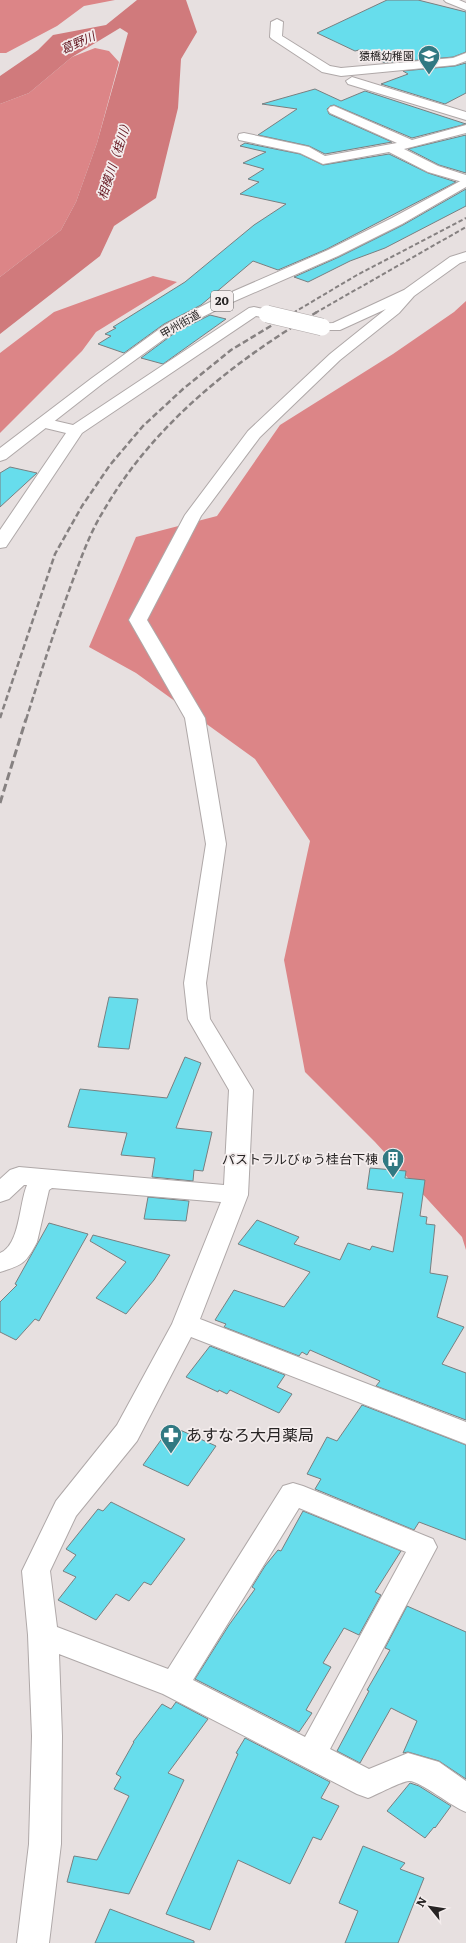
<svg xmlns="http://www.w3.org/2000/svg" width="466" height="1943" font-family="Literata,'Noto Sans JP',serif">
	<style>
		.forest { fill: #dc8587 }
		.water { fill: #d07a7c }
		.building { fill: #67ddec; stroke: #797f80 }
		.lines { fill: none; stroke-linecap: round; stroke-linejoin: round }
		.minor-casing { stroke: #afa8a8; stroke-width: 2 }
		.highway-casing { stroke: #afa8a8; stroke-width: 2 }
		.minor { fill: #fff; fill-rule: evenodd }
		.highway { fill: #fff; fill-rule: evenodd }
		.rail-far2 { stroke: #868181; stroke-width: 2; stroke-dasharray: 4.5 2.5; stroke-linecap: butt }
		.rail-far1 { stroke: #868181; stroke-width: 2.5; stroke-dasharray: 6 3; stroke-linecap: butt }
		.rail { stroke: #868181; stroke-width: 3; stroke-dasharray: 8 4; stroke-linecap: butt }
		.minor-bridge-casing { stroke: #afa8a8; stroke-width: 18; stroke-linecap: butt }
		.minor-bridge { stroke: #fff; stroke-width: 17 }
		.labels { text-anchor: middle; stroke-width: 3.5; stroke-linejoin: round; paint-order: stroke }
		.far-poi-label { font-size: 11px; fill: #272424; stroke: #f4eded; text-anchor: end }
		.far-street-label { font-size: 11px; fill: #272424; stroke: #f4eded }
		.far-water-label { font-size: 12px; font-style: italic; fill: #63151f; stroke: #f4eded }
		.shield { fill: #f4eded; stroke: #646060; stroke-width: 1 }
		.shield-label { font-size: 12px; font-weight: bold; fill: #272424 }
		.poi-label { font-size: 13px; fill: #272424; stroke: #f4eded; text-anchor: end }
		.near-poi-label { font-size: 16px; fill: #272424; stroke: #f4eded; text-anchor: start }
	</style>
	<rect width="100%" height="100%" fill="#e7e0e0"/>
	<path class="forest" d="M0,0H115L84,6L57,26L6,53H0Z
		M95,48L109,51L119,62L97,143L76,202L61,230L0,277V104L29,93L72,57Z
		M153,276L177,282L96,332L82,351L0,433V353L54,312Z
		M466,301V1250L462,1237L375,1142L305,1072L284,960L310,841L255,759L136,673L89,647L136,537L217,516L280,425L393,354L454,312Z"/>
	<path class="water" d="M137,0H186L197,32L181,59L178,108L156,198L114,226L100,256L0,334V277L61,230L76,202L97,143L128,33L120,28L72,57L29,93L0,104V76L38,50L53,35L106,25Z"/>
	<path class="building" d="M387,0H418L466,12V52L453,57L385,63L359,50L355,51L317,33Z
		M466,63V93L445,104L381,84L408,74L403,71L455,66Z
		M315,89L341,101L365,91L466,124L412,138L334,105L330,106L327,109L329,114L392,142L325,154L309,146L258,135L297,109L262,104Z
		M466,135V173L439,165L408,149Z
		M245,143L300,154L323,165L389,154L428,173L456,182L327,249L278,270L253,261L201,305L164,324L124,353L98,344L111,336L105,334L116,328L113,327L185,282L254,225L286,204L240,194L259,182L248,179L264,169L243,163L266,152L240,146Z
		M466,189V206L385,248L350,261L308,282L294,277L339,257L403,225Z
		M210,315L226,319L163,364L141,358L176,332Z
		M10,467L37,473L0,507V473Z
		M109,997L138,999L129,1049L98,1047Z
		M185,1057L201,1063L176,1128L212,1132L203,1171L194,1170L193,1181L152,1177L155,1158L121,1155L127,1133L68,1127L80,1089L167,1098Z
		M370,1168L406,1171L405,1178L425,1180L420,1216L427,1217L426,1224L435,1225L430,1273L448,1276L437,1317L464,1327L442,1364L466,1373V1420L376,1386L380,1381L310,1350L307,1355L302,1352L299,1356L224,1327L226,1324L215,1320L234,1290L284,1307L310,1272L238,1244L257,1220L299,1237L294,1244L340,1260L348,1243L370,1250L372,1246L393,1252L403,1193L367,1189Z
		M148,1197L189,1201L186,1221L144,1219Z
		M49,1223L88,1234L39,1321L35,1319L16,1340L0,1332V1302L17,1285L15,1284Z
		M93,1235L170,1255L154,1280L126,1314L96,1298L126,1262L90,1241Z
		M210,1346L285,1375L277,1387L292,1394L279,1413L230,1390L227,1394L219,1390L218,1392L186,1377Z
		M362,1405L466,1445V1540L419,1522L414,1530L315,1489L321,1479L307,1474L327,1437L337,1441Z
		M171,1426L216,1446L188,1486L143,1465Z
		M111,1502L185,1539L151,1585L144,1582L129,1601L116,1594L96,1620L58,1600L76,1577L63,1571L76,1555L66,1549L98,1509L103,1511Z
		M303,1511L401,1551L375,1592L381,1595L359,1635L344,1628L323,1663L331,1667L306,1710L312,1713L299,1732L195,1679L229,1625L255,1589L252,1587L265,1566L278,1550L281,1551Z
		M407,1606L466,1632V1779L439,1761L408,1752L403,1753L417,1721L391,1708L360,1763L337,1751L369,1691L367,1690L390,1650L385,1648Z
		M176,1702L208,1719L168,1773L184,1780L129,1894L67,1882L74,1856L97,1860L129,1796L114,1789L121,1777L116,1774L134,1742H133L162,1704L171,1709Z
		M245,1738L330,1782L321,1798L339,1806L321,1840L313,1837L290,1884L238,1860L210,1930L166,1914L238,1754L236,1753Z
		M410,1783L419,1786L451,1806L435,1828L434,1827L425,1838L387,1811Z
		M363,1846L405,1863L400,1869L424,1878L398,1943H345L358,1911L339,1903Z
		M110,1909L194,1941V1943H95Z"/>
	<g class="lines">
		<g class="minor-casing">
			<path id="minor" d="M444,0H459L466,3V10L446,2Z
				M277,19L283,22L282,36L330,66L341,68L453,58L466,53V61L455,65L341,76L322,72L272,39L270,37L271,22Z
				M352,77L466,112V120L348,84L346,81Z
				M334,106L412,140L466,125V133L404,149L438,166L466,175V183L428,172L389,152L323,164L300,153L239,140L238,137L239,134L244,133L309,147L325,156L397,143L330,113L328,110L330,107Z
				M466,252V261L460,263L414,296L399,313L340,360L260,437L201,516L147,620L205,718L226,844L206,983L210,1019L253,1090L248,1195L200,1319L466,1422V1444L191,1337L137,1441L76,1516L50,1571L57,1627L168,1669L283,1486L293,1483L303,1486L433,1539L437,1547L330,1749L369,1769L408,1753L439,1762L466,1781V1812C452,1807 419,1780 409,1781C400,1782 378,1794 368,1798L357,1794L163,1694L59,1654L62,1736L61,1844L49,1943H17L29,1844L32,1736L28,1635L22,1571L56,1501L117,1425L172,1324L221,1202L52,1188L49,1190L37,1242C26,1263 23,1265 0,1272V1253C20,1245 19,1204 27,1185H24L9,1199L0,1202V1179L10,1170L19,1167L224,1185L229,1090L188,1019L184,983L206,844L185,718L129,620L185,515L248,431L330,354L386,309L340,330H317L315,327L317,324L333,323L404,290L450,257ZM299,1508L406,1552L305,1737L193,1680Z
				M254,307L272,311L274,314L272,317L267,318L256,316L82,433L6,547L0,548V530L66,433L37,426L35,423L37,420L43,418L73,425L249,308Z"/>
		</g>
		<g class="highway-casing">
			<path id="highway" d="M466,178V187L402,224L338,256L228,304L175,331L102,384L6,459L0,461V448L92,378L165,325L218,298L328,250L392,218Z"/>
		</g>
		<use href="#minor" class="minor"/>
		<use href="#highway" class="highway"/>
		<path class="rail-far2" d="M293,313L357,275L466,218
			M315,313L466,227"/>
		<path class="rail-far1" d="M0,718L55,554L82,506L110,465L143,426L183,389L231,350L294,312
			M26,720C40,675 54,631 70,588C80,561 89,534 104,510C153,425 234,361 317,312"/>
		<path class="rail" d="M0,803L26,719"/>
		<g class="minor-bridge-casing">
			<path id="minor-bridge" d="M267,314L322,327"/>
		</g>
		<use href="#minor-bridge" class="minor-bridge"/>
	</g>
	<defs>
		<g id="school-pin" transform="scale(1.15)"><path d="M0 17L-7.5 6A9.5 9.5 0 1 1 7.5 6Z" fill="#317982" stroke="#f4eded"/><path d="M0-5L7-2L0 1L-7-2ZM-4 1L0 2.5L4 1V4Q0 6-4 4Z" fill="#fff"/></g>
		<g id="building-pin" transform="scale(1.15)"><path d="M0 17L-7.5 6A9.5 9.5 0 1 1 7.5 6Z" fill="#317982" stroke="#f4eded"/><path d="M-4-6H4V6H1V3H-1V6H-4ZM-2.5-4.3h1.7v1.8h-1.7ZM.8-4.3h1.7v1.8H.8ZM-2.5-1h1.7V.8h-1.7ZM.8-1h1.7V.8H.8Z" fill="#fff"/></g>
		<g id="pharmacy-pin" transform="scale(1.15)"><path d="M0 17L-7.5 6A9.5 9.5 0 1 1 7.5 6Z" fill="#317982" stroke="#f4eded"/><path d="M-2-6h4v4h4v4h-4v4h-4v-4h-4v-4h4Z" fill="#fff"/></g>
	</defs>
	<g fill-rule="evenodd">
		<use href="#school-pin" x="429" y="56"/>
		<use href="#building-pin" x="393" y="1159"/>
		<use href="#pharmacy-pin" x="171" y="1435"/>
	</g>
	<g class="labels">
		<g class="far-poi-label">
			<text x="414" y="60">猿橋幼稚園</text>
		</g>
		<g class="far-street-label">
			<text transform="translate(180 324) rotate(-30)" y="4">甲州街道</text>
		</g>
		<g class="far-water-label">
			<text transform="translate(78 43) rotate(-24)" y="4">葛野川</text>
			<text transform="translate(115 159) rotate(-72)" y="4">相模川（桂川）</text>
		</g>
		<rect class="shield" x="211" y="291" width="22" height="20" rx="3"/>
		<g class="shield-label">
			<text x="222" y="305">20</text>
		</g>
		<g class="poi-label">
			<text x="378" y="1164">パストラルびゅう桂台下棟</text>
		</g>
		<g class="near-poi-label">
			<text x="186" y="1441">あすなろ大月薬局</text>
		</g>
	</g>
	<g transform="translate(430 1907) rotate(300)" stroke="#f4eded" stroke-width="3" paint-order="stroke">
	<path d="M0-3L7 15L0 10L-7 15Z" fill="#272424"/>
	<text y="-6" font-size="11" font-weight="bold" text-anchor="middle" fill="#272424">N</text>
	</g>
</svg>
